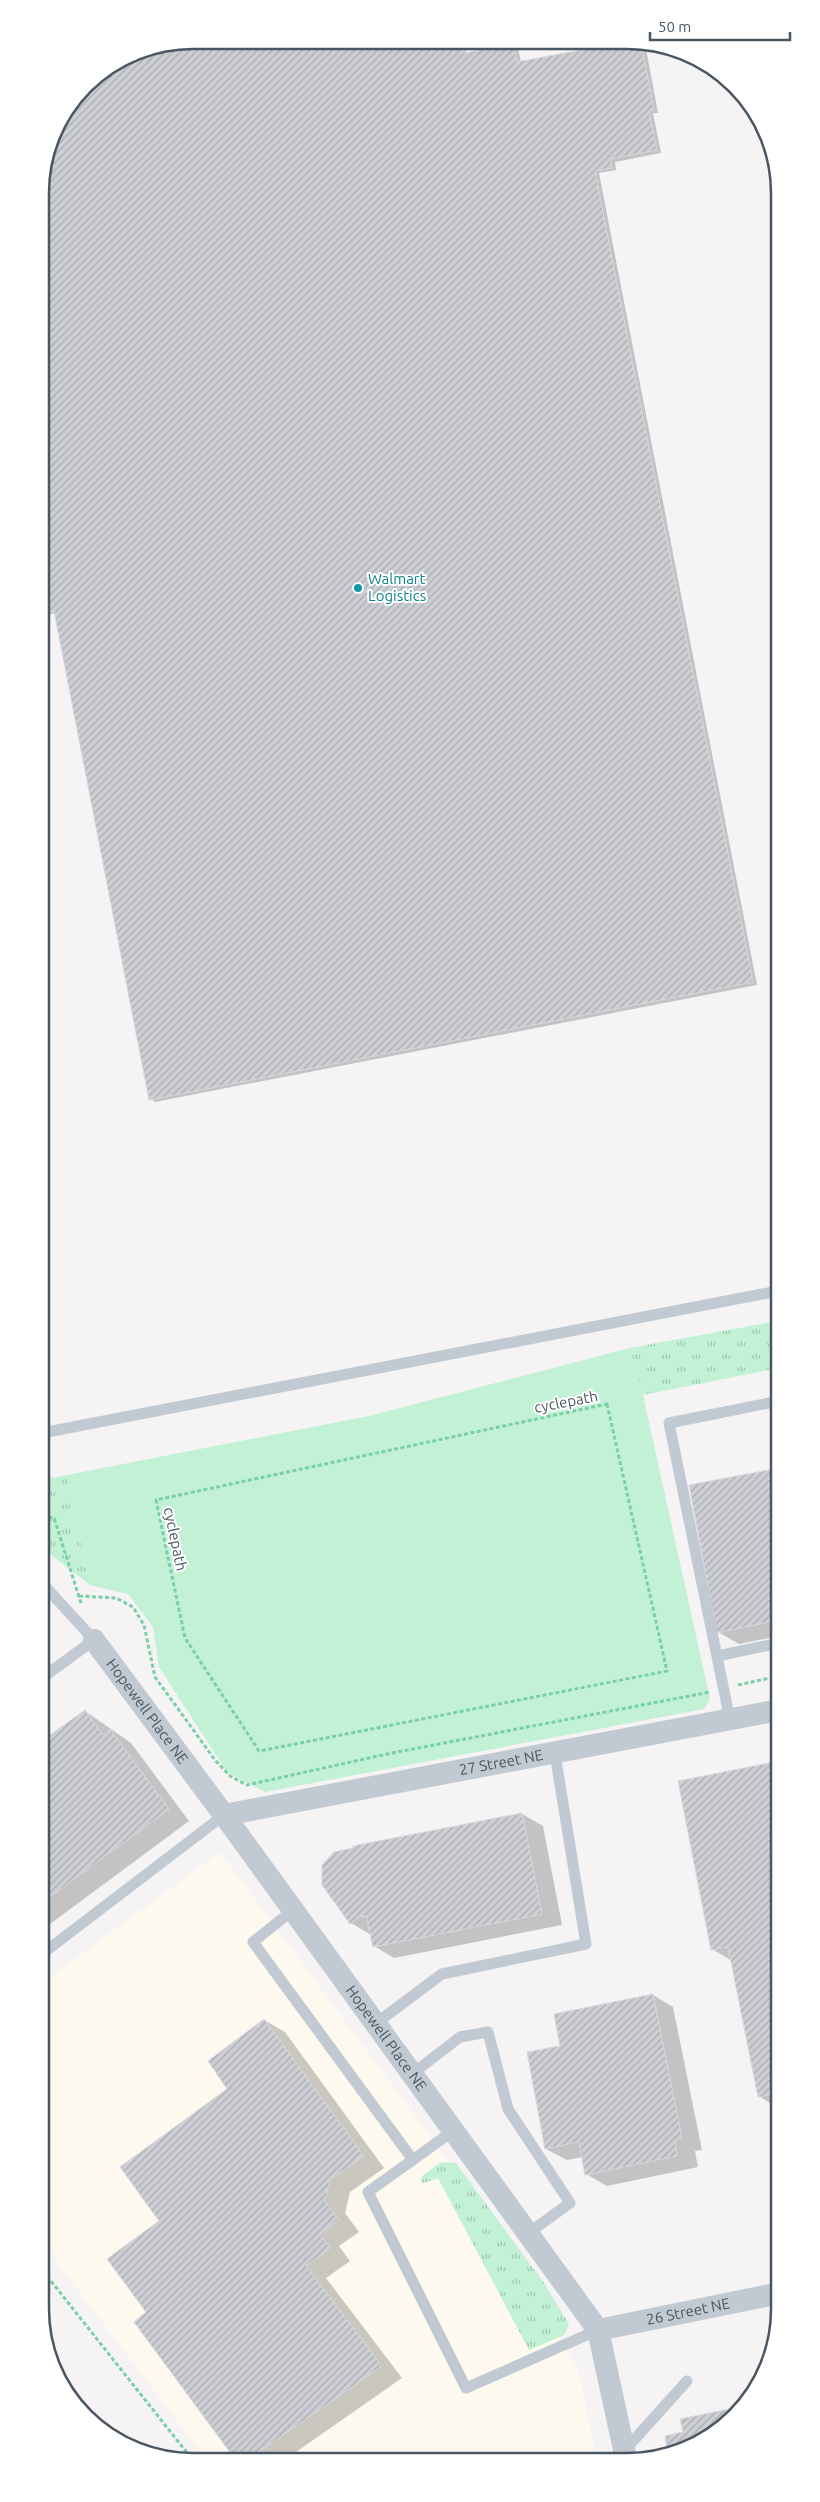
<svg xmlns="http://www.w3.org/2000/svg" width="820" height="2502" font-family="Ubuntu,sans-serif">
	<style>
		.commercial { fill: #fdf9ef }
		.grass { fill: url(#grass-tufts) }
		.green { fill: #c3f1d5 }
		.shadow { fill: #0003 }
		.building { fill: url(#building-hatch); stroke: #d7d9de }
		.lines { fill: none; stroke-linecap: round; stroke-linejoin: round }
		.path { stroke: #7ad0a6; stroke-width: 3; stroke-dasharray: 4 2.5; stroke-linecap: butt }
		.lane { stroke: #c1cad2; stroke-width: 11 }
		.street { stroke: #c1cad2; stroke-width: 22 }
		.culture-dot { fill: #0f9aa8; stroke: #fff; stroke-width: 2 }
		.labels { text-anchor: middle; stroke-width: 4; stroke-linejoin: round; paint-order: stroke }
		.culture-label { font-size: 15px; fill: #0d838f; stroke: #fff; text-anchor: start }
		.street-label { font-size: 15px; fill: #4a5661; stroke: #fff }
		.rim { fill: none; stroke: #4a5661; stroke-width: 2.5 }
	</style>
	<defs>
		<pattern id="grass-tufts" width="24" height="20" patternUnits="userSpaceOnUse" patternTransform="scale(1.25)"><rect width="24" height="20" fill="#c3f1d5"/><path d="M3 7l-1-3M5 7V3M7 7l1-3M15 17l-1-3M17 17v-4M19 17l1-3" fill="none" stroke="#a0c6b0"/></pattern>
		<pattern id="building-hatch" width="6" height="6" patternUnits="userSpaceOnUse" patternTransform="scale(1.25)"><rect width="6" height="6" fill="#cdcfd5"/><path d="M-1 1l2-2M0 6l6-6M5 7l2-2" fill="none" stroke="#a8abb0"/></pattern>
	</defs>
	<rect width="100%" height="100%" fill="#f5f3f3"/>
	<path class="commercial" d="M220,1852L503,2235L579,2372L596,2459H206L43,2244L42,1983Z"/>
	<path class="grass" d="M778,1321L779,1368L643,1395L630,1348Z
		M67,1475L90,1585L42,1548V1480Z
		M441,2162L456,2163L544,2283L569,2324L564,2335L529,2350L438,2178L424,2183L421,2182L422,2176Z"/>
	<path class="green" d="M630,1348L643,1395L710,1699L704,1709L265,1792L227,1772L159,1667L153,1627L128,1594L90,1585L67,1475L369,1416Z"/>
	<path class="shadow" d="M193,40L451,42L453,49L463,47L468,53L513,44L518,47L521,63L625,43H645L658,113H653L661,153L615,162L616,170L599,173L757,985L155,1102L151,1099L56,613L41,616V566L47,565L41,532L40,184L52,134L73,103L79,101L78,96L85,85L135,52Z
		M779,1469V1636L739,1644L718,1632Z
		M85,1711L131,1743L189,1821L42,1930V1743Z
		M779,1763V2113L778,2108L759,2096L732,1961L712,1949L679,1782Z
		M522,1814L543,1826L562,1925L394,1958L374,1946L371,1935L351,1923L339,1851Z
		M653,1995L673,2007L702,2150L695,2151L698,2167L607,2186L586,2174L583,2157L567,2160L546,2149L561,2047Z
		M264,2020L285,2032L384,2168L350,2192L345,2213L359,2232L339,2246L350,2261L326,2278L402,2378L286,2459H236L135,2322L147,2312L161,2222Z
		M743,2408L703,2442L684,2433L681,2420Z"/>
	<path class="building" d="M193,40L447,42L449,49L463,46L464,53L513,43L517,62L619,43H641L654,110L649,111L657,150L610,159L612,168L595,171L753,982L149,1100L54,611L41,613V565L46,564L41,539L40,184L52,134L74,101L77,100V97L85,85L135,52Z
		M779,1468V1620L717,1633L689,1485Z
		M85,1710L103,1735L110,1729L169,1809L42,1903V1741Z
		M779,1761V2119L775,2094L758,2097L728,1947L711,1950L678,1781Z
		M522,1813L542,1914L373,1947L366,1916L359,1917L350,1924L322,1885V1865L334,1852L353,1848V1846Z
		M653,1994L682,2138L675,2140L677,2156L585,2175L579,2142L545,2149L527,2052L560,2046L554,2014Z
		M264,2019L364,2156L330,2180L325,2201L339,2220L320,2234L330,2248L306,2266L382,2366L249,2459H235L134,2322L146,2312L107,2259L159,2221L120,2167L227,2089L208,2061Z
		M744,2406L703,2442L668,2455L665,2436L683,2432L680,2419Z"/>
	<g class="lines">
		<path class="path" d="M607,1404L667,1671L259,1751L185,1638L156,1500Z
			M42,1516L54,1518L81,1603
			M79,1596L116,1598L133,1607L144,1625L155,1677L215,1760L230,1776L247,1785L387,1754L710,1692
			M738,1685L779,1676
			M43,2271L192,2459"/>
		<path class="lane" d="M42,1433L778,1291
			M42,1583L94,1640L42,1678
			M717,1656L779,1643
			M730,1720L669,1423L779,1401
			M293,1910L253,1942L413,2160
			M42,1954L224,1815
			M375,2024L442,1974L586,1944L555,1754
			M412,2074L460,2037L488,2032L508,2109L570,2203L527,2234
			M453,2131L368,2192L466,2388L598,2330
			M624,2451L687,2381"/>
		<g class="street">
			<path id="s1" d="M94,1640L224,1815L598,2330L626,2459"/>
			<path id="s2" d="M224,1815L779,1710"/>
			<path id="s3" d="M598,2330L780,2293"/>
		</g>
	</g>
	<circle class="culture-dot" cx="358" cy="588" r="5"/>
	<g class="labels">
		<g class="culture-label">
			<text x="368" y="584">Walmart<tspan x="368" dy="17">Logistics</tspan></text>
		</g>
		<g class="street-label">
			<text transform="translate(566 1402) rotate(-11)" y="5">cyclepath</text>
			<text transform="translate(175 1539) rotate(78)" y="5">cyclepath</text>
			<text dy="5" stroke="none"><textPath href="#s1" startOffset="89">Hopewell Place NE</textPath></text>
			<text dy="5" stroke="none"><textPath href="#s2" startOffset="282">27 Street NE</textPath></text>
			<text dy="5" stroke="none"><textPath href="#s1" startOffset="494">Hopewell Place NE</textPath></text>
			<text dy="5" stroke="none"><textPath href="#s3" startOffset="92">26 Street NE</textPath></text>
		</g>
	</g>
	<path d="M0 0H820V2502H0ZM193 49H627A144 144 0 0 1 771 193V2309A144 144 0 0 1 627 2453H193A144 144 0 0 1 49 2309V193A144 144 0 0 1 193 49Z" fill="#fff" fill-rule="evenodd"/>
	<path class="rim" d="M193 49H627A144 144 0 0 1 771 193V2309A144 144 0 0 1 627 2453H193A144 144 0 0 1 49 2309V193A144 144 0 0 1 193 49Z"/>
	<path d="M650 32v8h140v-8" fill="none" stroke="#4a5661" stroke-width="2.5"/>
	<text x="658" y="32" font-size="15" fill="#4a5661" stroke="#ffffff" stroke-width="4" paint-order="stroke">50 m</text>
</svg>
